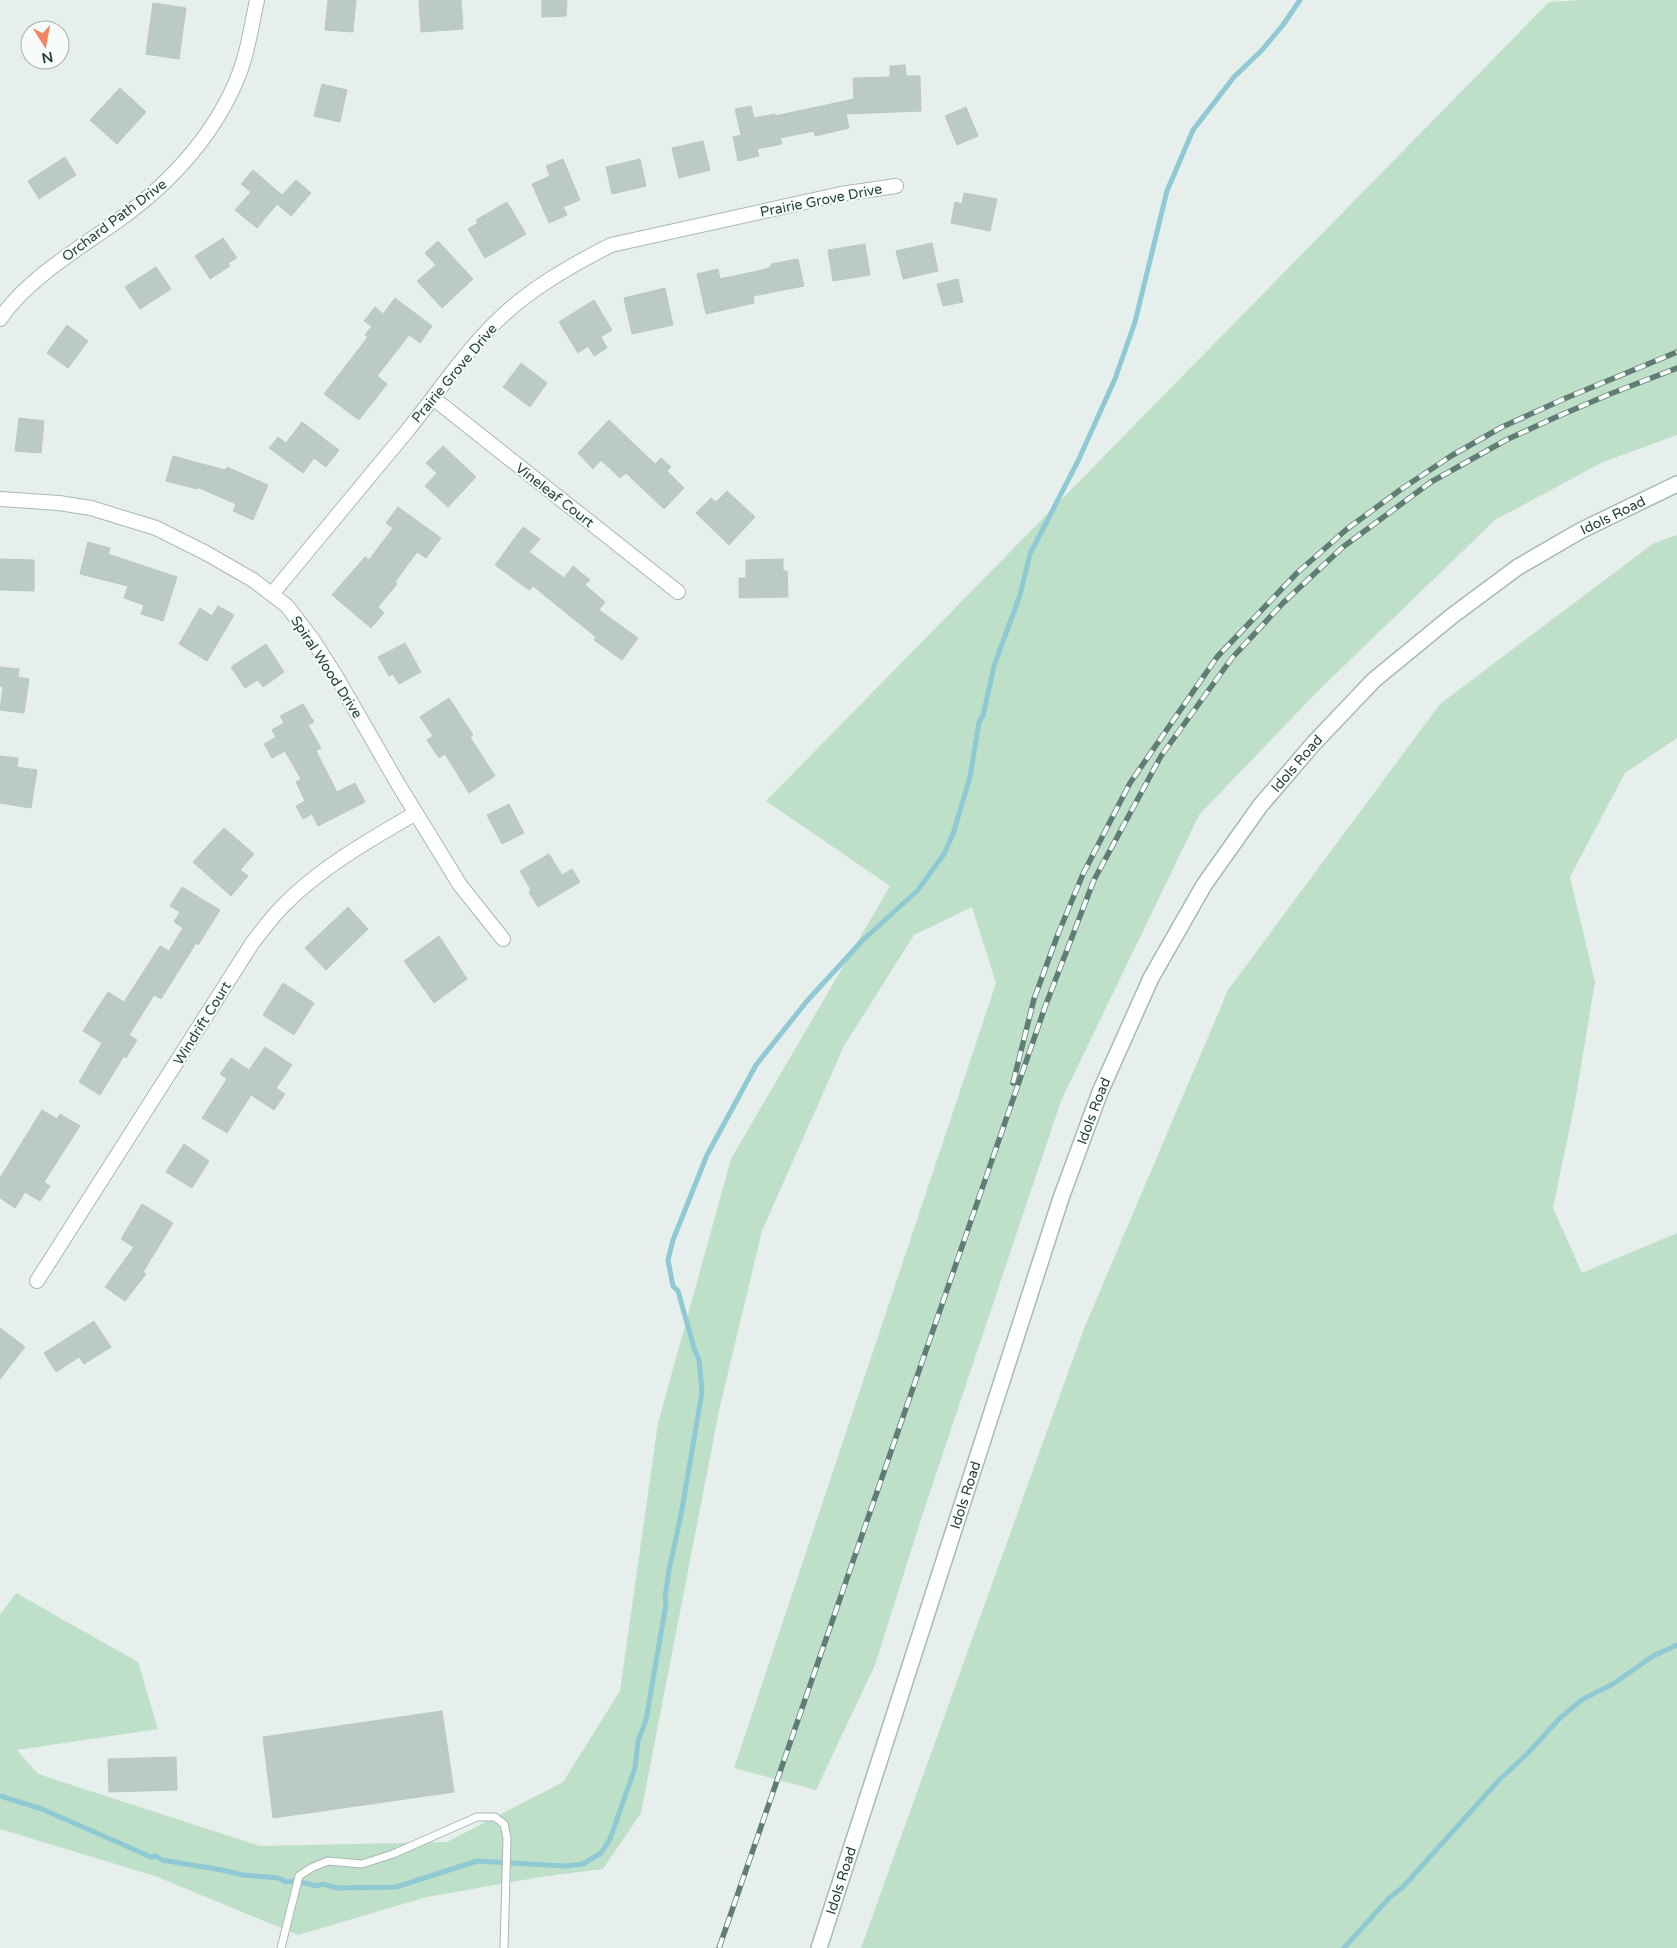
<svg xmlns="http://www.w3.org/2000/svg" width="1677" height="1948" font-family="'Varela Round',sans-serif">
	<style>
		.green { fill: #bfe0c8 }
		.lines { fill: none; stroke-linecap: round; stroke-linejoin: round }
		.stream { stroke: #8ec9d4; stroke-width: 5 }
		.building { fill: #bbcac4; stroke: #b8c9c2 }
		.service-casing { stroke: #a8b8b2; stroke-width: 9 }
		.minor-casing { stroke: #a8b8b2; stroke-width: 16 }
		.secondary-casing { stroke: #a4bbb3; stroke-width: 18 }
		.service { stroke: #fff; stroke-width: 7 }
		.minor { stroke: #fff; stroke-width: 14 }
		.secondary { stroke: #fff; stroke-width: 15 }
		.rail-casing { stroke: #5f7d75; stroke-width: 5.5 }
		.rail { stroke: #f7fbf9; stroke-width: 4; stroke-dasharray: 11; stroke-linecap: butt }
		.labels { text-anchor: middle; stroke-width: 4; stroke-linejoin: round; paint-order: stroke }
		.street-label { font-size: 14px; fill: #24423a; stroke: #f7fbf9 }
	</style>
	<rect width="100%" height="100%" fill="#e6efeb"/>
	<path class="green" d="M1583,0H1677V435L1603,462L1495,520L1318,691L1199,815L1061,1101L922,1516L875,1665L816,1790L734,1768L996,983L972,907L914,935L844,1046L762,1231L720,1406L641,1813L603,1869L540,1877L427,1897L298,1935L155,1876L0,1829V1615L16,1593L138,1662L158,1729L17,1750L38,1774L260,1846L447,1842L563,1782L620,1691L658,1423L731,1159L890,886L766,801L1549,2Z
		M1677,535V738L1625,773L1570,877L1595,982L1576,1097L1553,1208L1582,1273L1677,1233V1948H861L1083,1331L1228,990L1440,704L1654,543Z"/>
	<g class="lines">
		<path class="stream" d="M0,1796L42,1809L151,1857L156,1856L162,1860L222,1870L243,1875L279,1878L285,1882L296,1881L317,1886L323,1884L337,1888L396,1887L477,1861L564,1866L583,1864L601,1853L610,1839L635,1768L638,1741L646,1720L666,1604L665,1597L669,1570L681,1515L702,1392L699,1360L694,1348L678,1291L673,1286L668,1260L673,1240L707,1155L756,1065L807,1001L862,941L918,890L944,854L953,834L970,777L979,722L983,716L994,666L1020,595L1030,554L1078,461L1115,379L1135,322L1167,191L1193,130L1234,77L1262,50L1283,25L1300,0
			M1344,1948L1390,1897L1402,1888L1499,1780L1527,1754L1560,1718L1583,1699L1613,1684L1653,1656L1677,1645"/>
	</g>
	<path class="building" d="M328,0H356L353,32L325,30Z
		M419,0H461L463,29L421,32Z
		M542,0H567L566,16L542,17Z
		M153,3L186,8L179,59L146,54Z
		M905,65L906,76H920L921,111L846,114L849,128L815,136L814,131L780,138L782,144L757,149L759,156L738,161L733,137L741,135L735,109L751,106L754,118L775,114V116L854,99L853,78L890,77V66Z
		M322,84L347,90L340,122L314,116Z
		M120,88L146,112L117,144L90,120Z
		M966,107L978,136L957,145L945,116Z
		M703,141L710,170L679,178L672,148Z
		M65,157L76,175L39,199L28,181Z
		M563,159L580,200L563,207L567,215L549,223L532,184L550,176L546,166Z
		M640,159L646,186L612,194L606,167Z
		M253,170L282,195L296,180L311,193L291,216L277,204L257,228L235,210L251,192L241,184Z
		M964,193L997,199L990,231L951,223L955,202L962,204Z
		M507,202L526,234L485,258L468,229L478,223L476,220Z
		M223,238L237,258L228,263L230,266L210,279L195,256Z
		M438,241L473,279L442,308L417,281L436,265L425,253Z
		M932,243L938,271L903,279L896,251Z
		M865,244L870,275L833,281L828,250Z
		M798,259L804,286L753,296L754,303L706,314L697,274L718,269L720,279L762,270L771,267V264Z
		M156,267L171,289L140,309L125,287Z
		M958,279L963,302L943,306L937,284Z
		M665,288L673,325L632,334L624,298Z
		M395,298L432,326L420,343L409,335L377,376L387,384L359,420L324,394L368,337L365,335L372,326L364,321L375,307L383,314Z
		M594,300L612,330L601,337L607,348L594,356L588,346L578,353L559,322Z
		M67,325L88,341L68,368L47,353Z
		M521,363L547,383L530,407L503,387Z
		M19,418L44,421L41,453L15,451Z
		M609,420L655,464L661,458L671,467L667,471L684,488L664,509L626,473L620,478L601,460L593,469L578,453Z
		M302,422L339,450L326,467L314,458L303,473L269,448L278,437L286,443Z
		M443,446L476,477L448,507L425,486L437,473L426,463Z
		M173,456L225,470L227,467L268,485L253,520L233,511L236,504L197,487V489L166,481Z
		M727,491L755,517L729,545L696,513L711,498L716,502Z
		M398,507L441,538L426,558L417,552L395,582L397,584L378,607L384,613L371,628L332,595L365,557L369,560L393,528L386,523Z
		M523,527L540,539L529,552L564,578L573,566L590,580L585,585L605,602L599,610L638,638L622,660L594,640L596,637L533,586L529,590L495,565Z
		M88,542L110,548L108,554L177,577L163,621L141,614L144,605L124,598L128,586L80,574Z
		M0,559L34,560V591L0,590Z
		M783,559V571H787L788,597L739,598V578H746V560Z
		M218,606L234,615L207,661L179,644L200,608L212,616Z
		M405,643L421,672L399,684L393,674L389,676L378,657Z
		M266,644L284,672L263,687L258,680L245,688L231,667Z
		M0,667L19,669L18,677L29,679L24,713L0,710L3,687L0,686Z
		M449,698L473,735L470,737L495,776L469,793L445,754L439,758L427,740L433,736L420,717Z
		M303,704L314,722L308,725L321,748L316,751L337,792L355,783L365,802L318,826L312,814L303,819L296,806L305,801L296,782L301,779L285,751L272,758L264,744L276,737L272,730L284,723L280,716Z
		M0,756L18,758L17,767L37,770L31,808L0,803Z
		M509,804L524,833L502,844L487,815Z
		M224,828L254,854L240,870L248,876L231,896L193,862Z
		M549,854L562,875L572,869L580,882L538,907L529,892L531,890L520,871Z
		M182,887L220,910L198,945L196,943L161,999L154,995L129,1035L137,1040L126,1058L124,1056L100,1095L79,1082L102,1043L83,1031L108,992L124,1002L160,946L169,951L183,928L174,922L180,912L170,906Z
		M348,907L368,929L326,970L305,948Z
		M439,936L467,979L434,1003L404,961Z
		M283,983L314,1003L294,1035L263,1015Z
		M265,1047L292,1065L276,1088L285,1094L274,1110L251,1095L227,1133L202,1118L227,1079L220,1074L231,1058L249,1070Z
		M42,1110L57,1119L60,1114L80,1126L44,1182L50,1186L40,1201L25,1192L15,1208L0,1198V1178Z
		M184,1144L209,1161L192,1188L166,1172Z
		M142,1204L173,1223L143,1272L146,1274L125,1301L105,1287L134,1247L121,1239Z
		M94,1321L111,1347L84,1364L79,1357L56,1372L44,1353Z
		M0,1328L25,1347L0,1379Z
		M442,1711L454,1792L273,1818L263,1737Z
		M176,1757L177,1790L109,1792L108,1759Z"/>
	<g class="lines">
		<g class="service-casing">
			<path id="service" d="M281,1948L299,1876L311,1868L328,1861L362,1864L393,1854L477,1817H495L504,1824L507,1838L504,1948"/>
		</g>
		<g class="minor-casing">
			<path id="minor" d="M0,319C25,282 70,254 106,229C161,192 208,145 235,84C247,58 251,28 257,0
				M433,398L678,592
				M0,499L59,503L91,508L156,528L206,553L253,580L287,606L313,640L337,678L398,784L460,885L503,939
				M272,594C317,540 362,485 407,431C438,393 465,351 501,317C533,287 572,265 611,245L841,194L896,186
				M37,1281L253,942C262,931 271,918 282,907C318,869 371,839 416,813"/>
		</g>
		<g class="secondary-casing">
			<g id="secondary">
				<path id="s1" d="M819,1948L1061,1198L1100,1092L1151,978L1204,885L1260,806L1314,743L1374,680L1452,616L1518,567L1580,531L1677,484"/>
			</g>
		</g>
		<use href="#service" class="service"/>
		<use href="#minor" class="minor"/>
		<use href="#secondary" class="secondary"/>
		<g class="rail-casing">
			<path id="rail" d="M1013,1083L1034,999L1058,934L1083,874L1130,783L1217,657L1297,573L1347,529L1400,490L1451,456L1502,427L1566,398L1677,352
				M719,1948L1045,1007L1094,880L1161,756L1232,658L1283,603L1343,547L1431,482L1506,440L1554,418L1610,394L1677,368"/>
		</g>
		<use href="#rail" class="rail"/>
	</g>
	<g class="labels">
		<g class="street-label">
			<text transform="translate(821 200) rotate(-11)" y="5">Prairie Grove Drive</text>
			<text transform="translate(114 220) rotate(-37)" y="5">Orchard Path Drive</text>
			<text transform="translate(454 373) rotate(-50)" y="5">Prairie Grove Drive</text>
			<text transform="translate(555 495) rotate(38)" y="5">Vineleaf Court</text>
			<text dy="5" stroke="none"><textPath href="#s1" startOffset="1691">Idols Road</textPath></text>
			<text transform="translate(327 667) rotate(57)" y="5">Spiral Wood Drive</text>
			<text dy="5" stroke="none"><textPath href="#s1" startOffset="1286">Idols Road</textPath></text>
			<text transform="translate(202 1023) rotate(-58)" y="5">Windrift Court</text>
			<text dy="5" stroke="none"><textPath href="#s1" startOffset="881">Idols Road</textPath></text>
			<text dy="5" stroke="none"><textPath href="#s1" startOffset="476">Idols Road</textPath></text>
			<text dy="5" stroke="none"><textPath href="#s1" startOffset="71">Idols Road</textPath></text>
		</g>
	</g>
	<g transform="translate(45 45) rotate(169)"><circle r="24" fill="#f7fbf9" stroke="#a3b1ad"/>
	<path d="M0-4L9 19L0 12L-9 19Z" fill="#f4845f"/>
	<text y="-8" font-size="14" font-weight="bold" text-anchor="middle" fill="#24423a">N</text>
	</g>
</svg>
